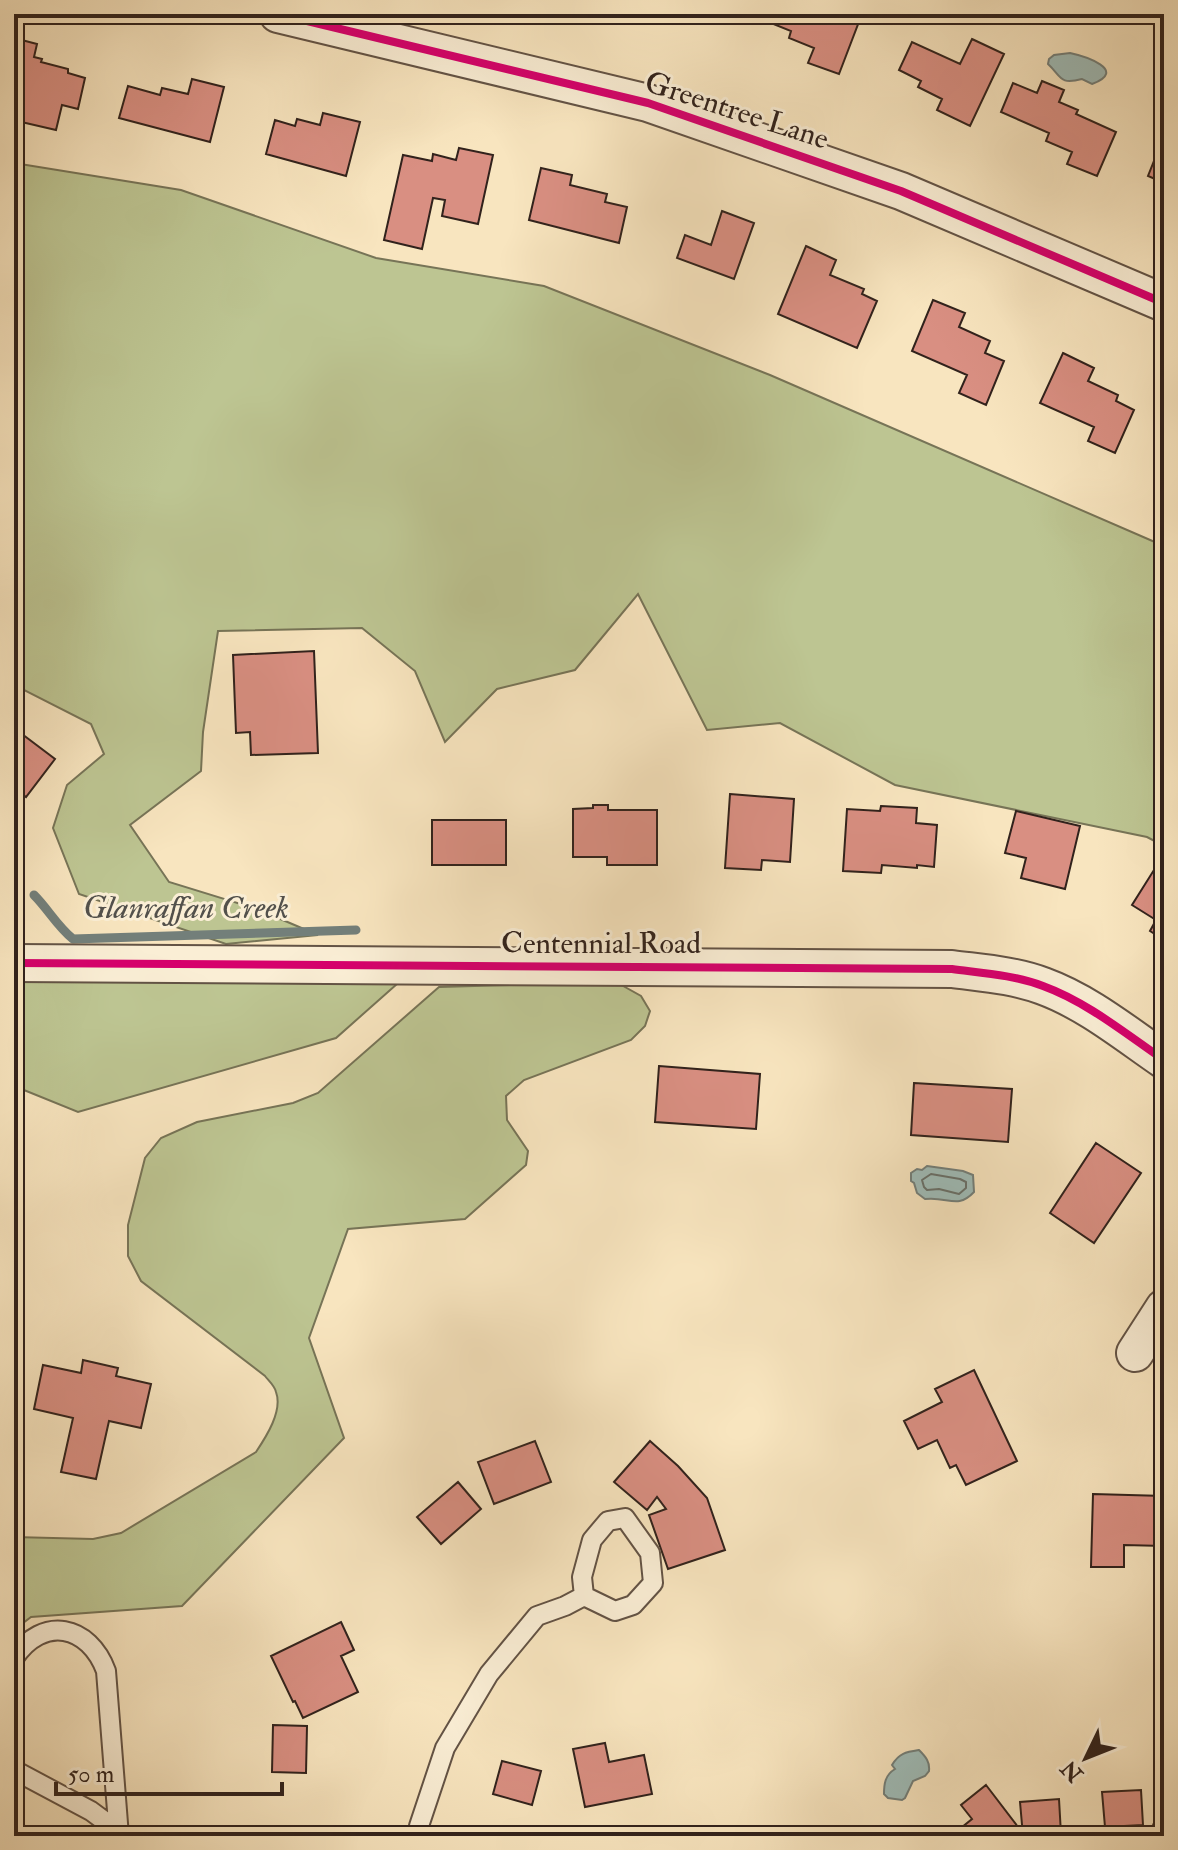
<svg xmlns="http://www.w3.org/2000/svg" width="1178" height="1850" font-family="'IM FELL Double Pica',serif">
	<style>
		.green { fill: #bdc592; stroke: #777457; stroke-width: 2 }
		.water { fill: #9fbdb9; stroke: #737f7a; stroke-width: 2 }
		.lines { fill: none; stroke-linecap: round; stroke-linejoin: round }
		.shore { stroke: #68706a; stroke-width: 2 }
		.stream { stroke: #737f7a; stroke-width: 9 }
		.building { fill: #d98f82; stroke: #31221c; stroke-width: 2 }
		.lane-casing { stroke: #635345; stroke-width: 22 }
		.street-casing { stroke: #635345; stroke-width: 40 }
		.lane { stroke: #faeed5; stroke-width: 18 }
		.street { stroke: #faeed5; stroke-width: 36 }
		.cycleway-casing { stroke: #faeed5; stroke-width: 13 }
		.cycleway { stroke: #d6006c; stroke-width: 8 }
		.labels { text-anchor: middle; stroke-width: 6; stroke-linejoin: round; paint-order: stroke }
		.street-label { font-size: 30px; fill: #31221c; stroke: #faeed5 }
		.water-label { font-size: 32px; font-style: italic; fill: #52504b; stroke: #faeed5 }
	</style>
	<rect width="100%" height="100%" fill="#f8e5bf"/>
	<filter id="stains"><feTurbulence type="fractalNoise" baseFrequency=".0025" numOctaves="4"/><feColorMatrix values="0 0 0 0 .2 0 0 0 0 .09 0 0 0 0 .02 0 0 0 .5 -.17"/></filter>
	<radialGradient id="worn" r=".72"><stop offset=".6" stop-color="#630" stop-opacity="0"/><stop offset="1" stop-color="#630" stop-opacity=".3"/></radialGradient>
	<path class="green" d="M14,163L181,190L376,258L544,286L770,375L1164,546V846L1147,837L895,785L780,723L707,730L638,594L575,670L497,689L445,742L415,671L362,628L218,631L203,732L201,771L130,825L169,882L257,909L318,935L226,944L79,894L53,828L67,785L104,754L91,724L14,685Z
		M406,976L336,1038L78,1112L14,1086V978L65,982Z
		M616,982L641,996L650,1011L645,1026L631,1040L524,1080L506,1096L507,1120L528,1151L526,1165L465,1219L348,1229L309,1338L344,1438L182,1606L31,1617L14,1630V1537L93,1539L121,1533L256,1452C266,1437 283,1411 276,1392C275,1386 268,1380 265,1376L141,1281L128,1256V1225L145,1158L161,1138L197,1122L293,1103L318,1093L439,987Z"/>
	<path class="water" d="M1070,53C1084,56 1129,70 1092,84L1082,79C1059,85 1062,77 1048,64L1049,59L1054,55Z
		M927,1166L963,1171L973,1175L974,1192C957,1210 948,1196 925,1199L917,1193L914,1183L911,1181V1173L917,1169L922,1170Z
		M919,1750C926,1757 930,1762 929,1771L925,1776L913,1781L905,1798L902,1800L888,1798L884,1794C884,1784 885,1775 895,1769L892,1765C899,1753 906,1752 919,1750Z"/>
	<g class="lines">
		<path class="shore" d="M931,1174L960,1179L966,1182V1188L959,1194L939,1189L927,1190L924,1187L922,1180Z"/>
		<path class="stream" d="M34,895C48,909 57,926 73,939L356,930"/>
	</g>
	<path class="building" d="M763,14H847L860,19L839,74L808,63L814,48L789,38L791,31L761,19Z
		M14,38L37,44L34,57L42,59L41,62L68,69V73L85,78L78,109L62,105L56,130L17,121L23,95L14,92Z
		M972,39L1004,54L970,126L937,110L942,99L918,87L921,81L899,70L912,42L960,64Z
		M192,79L224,87L210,142L119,118L128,86L160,95L162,88L188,94Z
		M1042,81L1064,90L1059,102L1078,110L1076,114L1116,132L1097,176L1067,164L1072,152L1046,141L1049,133L1001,112L1013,83L1037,93Z
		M323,113L360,122L346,176L266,154L275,120L295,126L297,119L320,125Z
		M1160,146L1164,148V183L1148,176Z
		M459,148L493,155L478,224L442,216L445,200L433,198L422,249L384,240L403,155L432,161L433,154L456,160Z
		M541,168L572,175L570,185L607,194L605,202L627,207L619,243L529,220Z
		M722,211L754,223L734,279L677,258L685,235L711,245Z
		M806,246L836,260L830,275L864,289L862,294L877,301L857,348L778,314Z
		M933,300L965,313L959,327L990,341L985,353L1004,361L986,405L959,393L967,375L912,351Z
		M1063,353L1094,368L1088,381L1118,395L1116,401L1134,410L1115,453L1088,441L1094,427L1040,403Z
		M314,651L318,753L251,755L250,732L236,733L233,655Z
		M14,728L55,759L26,797L14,788Z
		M730,794L794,799L790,862L762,860L761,870L725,868Z
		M593,805H608V810H657V865H607V857H573V809L593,808Z
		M881,806L917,808L916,823L937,825L934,867L917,865V868L882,865L881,873L843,871L847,809L880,811Z
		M1016,811L1080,826L1065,889L1021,878L1026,858L1005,853Z
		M432,820H506V865H432Z
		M1159,862L1164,865V940L1150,931L1156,920L1132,905Z
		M659,1066L760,1074L756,1129L655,1122Z
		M914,1083L1012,1089L1008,1142L911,1135Z
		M1096,1143L1141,1173L1094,1243L1050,1213Z
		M83,1360L118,1368L116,1376L151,1384L141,1428L109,1421L96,1479L61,1472L73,1418L34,1409L43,1365L81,1373Z
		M974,1370L1017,1461L966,1485L956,1465L950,1468L937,1440L918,1449L904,1421L942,1402L935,1389Z
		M535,1441L551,1482L494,1504L478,1462Z
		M650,1441L678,1466L707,1498L725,1550L668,1569L649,1515L666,1509L657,1497L647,1510L614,1482Z
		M458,1482L481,1509L441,1544L417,1517Z
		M1093,1494L1164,1496V1546L1124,1545V1567H1091Z
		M341,1622L354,1650L341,1656L358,1692L303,1718L295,1701L293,1702L271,1656Z
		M273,1725L307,1726L306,1773L272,1772Z
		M605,1743L609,1762L644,1755L652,1794L585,1807L573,1749Z
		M502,1761L541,1771L532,1805L493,1794Z
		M986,1785L1018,1827L1006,1836H951L972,1819L961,1805Z
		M1141,1790L1143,1825L1105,1827L1102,1792Z
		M1164,1797V1833L1152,1828Z
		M1059,1799L1061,1834L1023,1836L1020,1802Z
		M14,1820L43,1836H14Z"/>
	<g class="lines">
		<g class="lane-casing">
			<path id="lane" d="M625,1518L650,1553L653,1583L633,1605L615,1611L584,1596L582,1577L592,1540L608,1521Z
				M14,1658C43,1615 89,1625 106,1671L119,1836
				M14,1770L91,1811L118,1831
				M419,1836V1826L445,1748L489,1674L537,1616L565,1606L584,1596"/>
		</g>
		<g class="street-casing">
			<path id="street" d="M278,14L648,103L901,191L1164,303
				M14,963L952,969C982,973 1014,975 1043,986C1087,1002 1126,1034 1164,1060
				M1135,1353L1164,1308"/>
		</g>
		<use href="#lane" class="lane"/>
		<use href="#street" class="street"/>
		<g class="cycleway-casing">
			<path id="cycleway" d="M278,14L648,103L901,191L1164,303
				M14,963L952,969C982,973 1014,975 1043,986C1087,1002 1126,1034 1164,1060"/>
		</g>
		<use href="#cycleway" class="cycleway"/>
	</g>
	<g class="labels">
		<g class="street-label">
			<text transform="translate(737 110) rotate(18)" y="10">Greentree Lane</text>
			<text x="601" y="953">Centennial Road</text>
		</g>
		<g class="water-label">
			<text x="186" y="918">Glanraffan Creek</text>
		</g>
	</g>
	<rect width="1178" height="1850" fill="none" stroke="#f8e5bf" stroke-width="48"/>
	<rect x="16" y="16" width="1146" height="1818" fill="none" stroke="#31221c" stroke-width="4"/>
	<rect x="24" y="24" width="1130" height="1802" fill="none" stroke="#31221c" stroke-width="2"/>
	<g transform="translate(1086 1758) rotate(227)" stroke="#faeed5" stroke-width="6" paint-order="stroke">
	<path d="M0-6L14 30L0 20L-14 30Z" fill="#31221c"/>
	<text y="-12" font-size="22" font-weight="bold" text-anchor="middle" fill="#31221c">N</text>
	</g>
	<path d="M56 1782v12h226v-12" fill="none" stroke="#31221c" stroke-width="4"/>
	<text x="68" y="1782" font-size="24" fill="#31221c" stroke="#faeed5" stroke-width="6" paint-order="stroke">50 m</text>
	<rect width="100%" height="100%" filter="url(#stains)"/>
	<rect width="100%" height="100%" fill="url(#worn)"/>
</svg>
